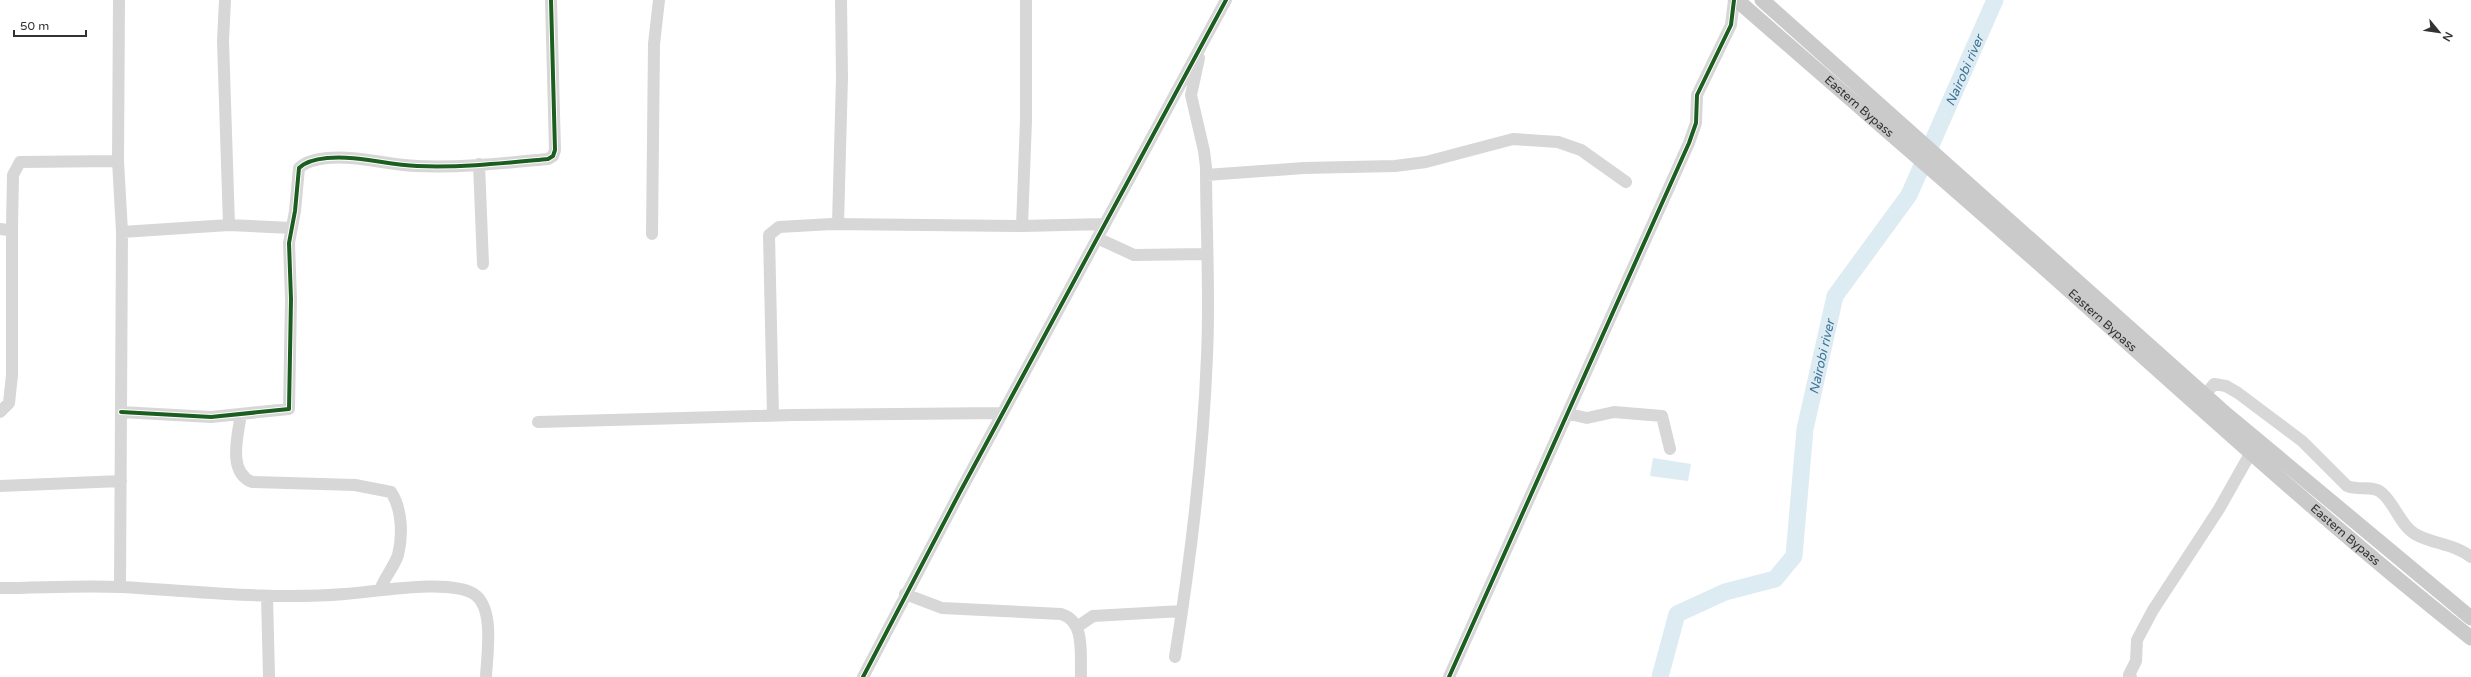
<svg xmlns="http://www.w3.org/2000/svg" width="2471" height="677" font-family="'Varela Round',sans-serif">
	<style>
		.water { fill: #ddebf3 }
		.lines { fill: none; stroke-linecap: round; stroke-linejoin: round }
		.river { stroke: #ddebf3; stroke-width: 17 }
		.minor { stroke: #d7d7d7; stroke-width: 12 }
		.major { stroke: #cacaca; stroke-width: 15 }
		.cycleway-casing { stroke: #fff; stroke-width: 6 }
		.cycleway { stroke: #1b5e20; stroke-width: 4 }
		.labels { text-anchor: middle; stroke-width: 4; stroke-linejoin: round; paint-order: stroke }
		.street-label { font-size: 12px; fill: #333; stroke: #fff }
		.water-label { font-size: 13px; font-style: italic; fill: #3f7597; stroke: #fff }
	</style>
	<rect width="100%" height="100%" fill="#fff"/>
	<path class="water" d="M1653,458L1691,464L1688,481L1650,476Z"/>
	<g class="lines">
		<path class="river" id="s1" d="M1660,677L1677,614L1725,592L1775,579L1794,556L1805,429L1835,296L1909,195L1995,0"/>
		<path class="minor" d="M119,0L118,161L122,232L120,587
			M479,164L483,264
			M1206,175L1304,168L1395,166L1426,162L1513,139L1558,142L1581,150L1626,182
			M838,224L842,77L841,0
			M229,225L292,228
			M1022,226L1026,120V0
			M0,229L8,230L12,226L13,175L20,162L118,161
			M122,232L229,225L223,41L225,0
			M652,234L654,44L659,0
			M1097,238L1134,255L1206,254
			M2205,395L2214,384L2226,386L2238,393L2302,441L2347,486C2359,491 2374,485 2382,493C2395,504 2400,525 2415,534C2432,544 2455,544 2471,557
			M0,412L9,403L12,375V226
			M121,412L211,417L289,409L291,299L289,243L295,211L299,168C306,161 317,159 327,158C357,155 387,165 417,166C460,168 505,163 548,159L553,156L555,150L551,0
			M241,414C238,435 227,472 252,482L355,485L391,492C402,508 403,536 398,555C394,567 384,578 380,590
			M1569,414L1587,418L1614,412L1662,416L1670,449
			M773,416L769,235L779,227L832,224L1022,226L1105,224
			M538,422L794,415L1002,413
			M0,486L121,481
			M0,588C40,588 81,585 121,587C196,591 270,600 345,594C375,592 449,578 474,594C495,608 487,654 486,677
			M905,594L942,608L1061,614C1086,621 1080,656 1081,677
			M267,596L269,677
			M1077,627L1093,616L1182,611
			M1175,657C1191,557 1203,457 1207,356C1210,293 1206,230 1206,167L1204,151L1191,95L1199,58
			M863,677L960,492L1226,0
			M1449,677L1689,143L1696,123L1697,95L1731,25L1734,0
			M2131,677L2129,675L2136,661L2137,640L2153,610L2219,509L2250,454"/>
		<g class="major">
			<path id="s2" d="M1737,0C1836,87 1937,173 2035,260C2179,388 2320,519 2471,638"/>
			<path d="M1762,0L2226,414L2471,618"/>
		</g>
		<g class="cycleway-casing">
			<path id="cycleway" d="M121,412L211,417L289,409L291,299L289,243L295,211L299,168C306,161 317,159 327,158C357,155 387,165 417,166C460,168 505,163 548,159L553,156L555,150L551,0
				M863,677L960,492L1226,0
				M1449,677L1689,143L1696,123L1697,95L1731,25L1734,0"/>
		</g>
		<use href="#cycleway" class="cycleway"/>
	</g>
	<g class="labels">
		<g class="street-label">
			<text dy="4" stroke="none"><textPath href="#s2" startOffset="162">Eastern Bypass</textPath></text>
			<text dy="4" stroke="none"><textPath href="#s2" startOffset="486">Eastern Bypass</textPath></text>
			<text dy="4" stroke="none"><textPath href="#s2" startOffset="810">Eastern Bypass</textPath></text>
		</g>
		<g class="water-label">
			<text dy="5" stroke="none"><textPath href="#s1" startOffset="725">Nairobi river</textPath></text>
			<text dy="5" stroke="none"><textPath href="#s1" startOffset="401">Nairobi river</textPath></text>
		</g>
	</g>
	<g transform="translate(2439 32) rotate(119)" stroke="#ffffff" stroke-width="3" paint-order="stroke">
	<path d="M0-3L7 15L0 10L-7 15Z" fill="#333333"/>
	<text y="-6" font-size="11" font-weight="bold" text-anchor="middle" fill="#333333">N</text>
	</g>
	<path d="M14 30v6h72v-6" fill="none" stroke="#333333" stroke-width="2"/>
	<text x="20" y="30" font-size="12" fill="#333333" stroke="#ffffff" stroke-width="3" paint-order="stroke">50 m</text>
</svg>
